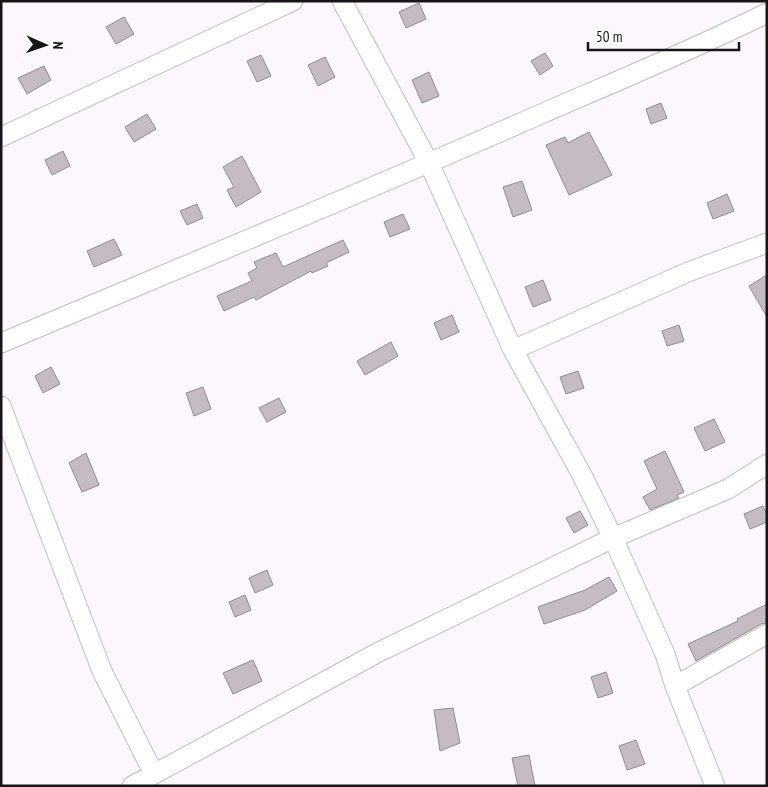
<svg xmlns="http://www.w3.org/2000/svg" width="768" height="787" font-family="'PT Sans Narrow',sans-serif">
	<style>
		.building { fill: #c5bcc3; stroke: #938a91 }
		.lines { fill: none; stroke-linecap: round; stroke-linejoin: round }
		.minor-casing { stroke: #c3bcc5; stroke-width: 21 }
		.minor { stroke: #fff; stroke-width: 19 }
	</style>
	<rect width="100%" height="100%" fill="#fcf6fe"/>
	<path class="building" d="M419,3L426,19L406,28L399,12Z
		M124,17L134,34L116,44L106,27Z
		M545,53L553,66L540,75L531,61Z
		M261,55L271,76L257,82L247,61Z
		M325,57L335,77L318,86L308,65Z
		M44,66L51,80L27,94L18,78Z
		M429,72L439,96L422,103L412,80Z
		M661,103L667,118L651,124L646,109Z
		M147,114L156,129L134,142L125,127Z
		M589,132L612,175L569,195L546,145L565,137L568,143Z
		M63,151L70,166L52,175L45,160Z
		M242,156L261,192L236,207L227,190L234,187L223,167Z
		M522,181L532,210L513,217L503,187Z
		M727,194L734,211L713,219L707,203Z
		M197,204L203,218L187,225L180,211Z
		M403,214L410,229L390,237L384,222Z
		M114,239L122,255L94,267L87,251Z
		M343,240L349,252L326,263L328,266L312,273L311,271L256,300L254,297L224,311L217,296L252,281L248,273L257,268L254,262L276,253L283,267Z
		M767,275V317L749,286Z
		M543,280L551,300L533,307L525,287Z
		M452,315L459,332L441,340L434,323Z
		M679,325L684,341L667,346L662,331Z
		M391,342L398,356L365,375L357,361Z
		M51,367L60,384L43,393L35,376Z
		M578,371L584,388L566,394L560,377Z
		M203,387L211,409L194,416L186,393Z
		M279,398L286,412L267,422L259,408Z
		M714,419L725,442L705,451L694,428Z
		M665,451L684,492L677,495L679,498L650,510L643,497L657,489L644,461Z
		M86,453L99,485L82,492L69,463Z
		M763,506L767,515V522L750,529L744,514Z
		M580,511L588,525L574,533L566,518Z
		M267,570L273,585L255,593L249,578Z
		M609,577L617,591L585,610L544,624L538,607L585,590Z
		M245,595L251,610L235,617L229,602Z
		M767,604V623L761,624L696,661L688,644L738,621L737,619Z
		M253,660L262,681L233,694L223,673Z
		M606,672L613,693L598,698L591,677Z
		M453,708L460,743L440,751L434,710Z
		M636,740L645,764L627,770L619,746Z
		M529,755L535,786H518L512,758Z"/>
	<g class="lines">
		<g class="minor-casing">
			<path id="minor" d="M342,1L429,163L513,350L582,475L613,538L665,654L675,686L715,786
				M1,137L293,1
				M1,343C182,267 362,193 541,114C617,81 693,50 767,13
				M513,350L688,272L767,243
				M1,406L102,671L154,774
				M675,686L767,634
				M132,786L379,652L613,538L728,489L767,464"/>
		</g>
		<use href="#minor" class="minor"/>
	</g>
	<rect width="768" height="787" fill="none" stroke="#181519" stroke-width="5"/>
	<g transform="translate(45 45) rotate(92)" stroke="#ffffff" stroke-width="4" paint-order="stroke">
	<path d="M0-4L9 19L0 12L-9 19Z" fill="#181519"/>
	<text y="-8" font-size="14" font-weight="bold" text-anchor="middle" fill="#181519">N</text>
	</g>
	<path d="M588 42v8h151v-8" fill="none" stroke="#181519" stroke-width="2.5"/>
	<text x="596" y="42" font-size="15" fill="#181519" stroke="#ffffff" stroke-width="4" paint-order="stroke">50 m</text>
</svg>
